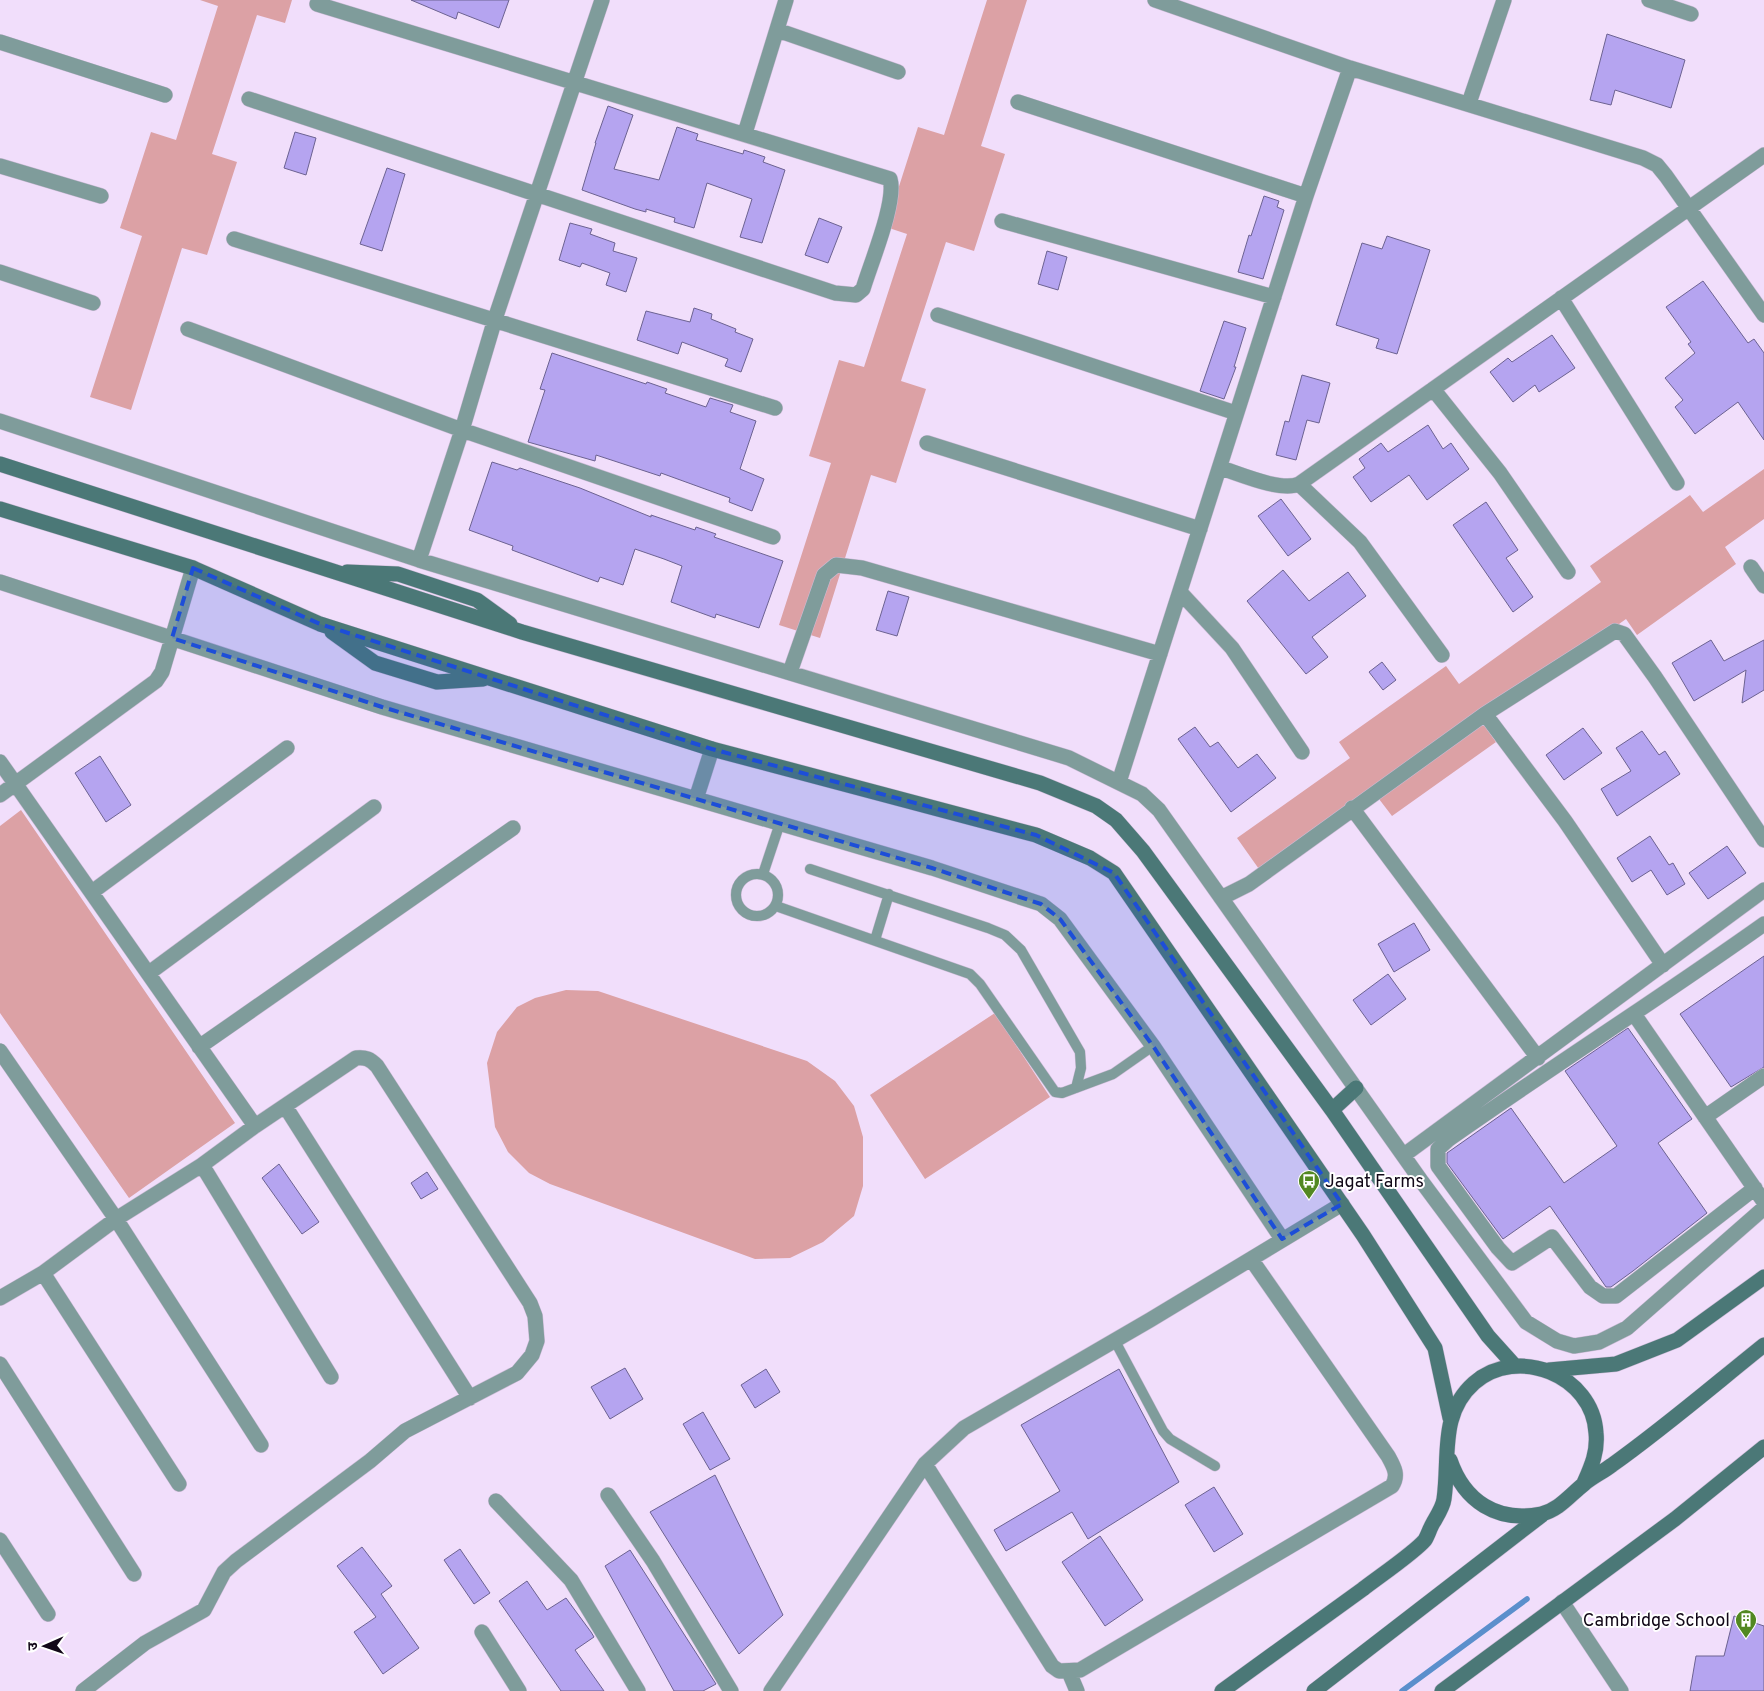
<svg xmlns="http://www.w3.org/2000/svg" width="1764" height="1691" font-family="Overpass,'Noto Sans Devanagari',sans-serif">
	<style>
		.green { fill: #dca1a5 }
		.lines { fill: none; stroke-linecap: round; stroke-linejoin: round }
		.stream { stroke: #5b8fcc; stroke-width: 5.5 }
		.building { fill: #b5a4f0; stroke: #6c6291 }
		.lane-casing { stroke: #cdbcd7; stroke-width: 11 }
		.street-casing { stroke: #cdbcd7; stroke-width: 16 }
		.secondary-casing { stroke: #cdbcd7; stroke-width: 16 }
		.lane { stroke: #7f9c9b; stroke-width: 10 }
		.street { stroke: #7f9c9b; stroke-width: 15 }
		.secondary { stroke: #4b7877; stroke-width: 15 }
		.marked { fill: #1d4ed8; fill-opacity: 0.2; stroke: #1d4ed8; stroke-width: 4; stroke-dasharray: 10 6; stroke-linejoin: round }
		.labels { text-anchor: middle; stroke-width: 4; stroke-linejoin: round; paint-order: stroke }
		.poi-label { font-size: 18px; fill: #120818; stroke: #fff; text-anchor: start }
	</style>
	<rect width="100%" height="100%" fill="#f1defb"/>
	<path class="green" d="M200,0H292L285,23L257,15L212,154L237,162L207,255L182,248L131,410L90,397L142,236L120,228L151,132L176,140L218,6Z
		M987,0H1027L981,146L1005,154L974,251L946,242L901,381L926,389L896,483L871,475L820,638L779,625L831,463L809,456L839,360L864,367L907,234L886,227L918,127L944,135Z
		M1764,469V519L1725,547L1736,564L1637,635L1626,619L1482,722L1496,742L1392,816L1379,799L1266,879L1237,838L1350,758L1339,742L1446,666L1459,684L1601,582L1590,566L1690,495L1703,512Z
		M21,810L235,1123L129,1198L0,1013V826Z
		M566,990L598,991L807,1061L835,1081L854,1106L863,1137V1186L854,1216L823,1242L790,1258L755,1259L550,1184L529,1173L508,1152L495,1127L487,1063L497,1032L517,1007L535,998Z
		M995,1013L1050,1097L925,1179L870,1095Z"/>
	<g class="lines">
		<path class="stream" d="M1402,1691L1527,1599"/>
	</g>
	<path class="building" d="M411,0H509L499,28L458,12L456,19Z
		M1607,34L1685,60L1671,108L1615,90L1611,105L1590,100Z
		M608,106L633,115L614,169L659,180L677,127L698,134L696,140L743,154L744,150L765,157L763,162L785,170L762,243L740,237L752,199L707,183L694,228L674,222L675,218L646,209V212L635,209L582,190L596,143H595Z
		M295,132L316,138L306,175L284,168Z
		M387,168L405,174L382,251L360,244Z
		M1264,196L1279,201L1277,207L1284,210L1263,279L1238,272L1249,235L1251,236Z
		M819,218L842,227L828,263L805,255Z
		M570,223L592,229L590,234L615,243L613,251L637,258L626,292L606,285L610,273L582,263L580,267L559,260Z
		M1387,236L1430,250L1397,354L1376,348L1379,339L1336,325L1362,243L1382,249Z
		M1047,251L1067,257L1058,290L1038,284Z
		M1703,281L1748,343L1754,339L1764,353V440L1738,402L1695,434L1675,407L1683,400L1665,378L1695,353L1688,344L1691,342L1666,307Z
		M694,308L712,314L711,319L736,329L735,332L753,339L741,372L725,366L728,359L682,342L678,354L637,340L646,311L690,322Z
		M1224,321L1246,328L1234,367H1236L1224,399L1200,391Z
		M1552,335L1575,368L1539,392L1535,385L1513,402L1490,372L1508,358L1512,362Z
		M552,353L646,384L647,382L667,389L665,393L706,407L710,398L733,405L730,412L756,421L740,469L764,479L752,511L729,502L730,498L661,473L660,476L596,455L595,461L528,442L545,390L540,389Z
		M1302,375L1330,383L1319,423L1307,420L1296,460L1276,455L1285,421L1289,422Z
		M1428,425L1443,449L1451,443L1469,469L1427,500L1409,475L1371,502L1353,477L1365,468L1359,459L1381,443L1388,452Z
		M492,462L517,470L520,468L580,488L651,517V515L695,530L696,527L716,534L714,537L783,561L759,628L716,614L715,618L671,602L682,566L664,559L635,549L623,585L600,577L598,582L512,550L513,546L469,530Z
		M1281,499L1311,539L1288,556L1258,516Z
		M1486,502L1518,550L1506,558L1533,597L1513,612L1453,525Z
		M1283,570L1309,601L1348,572L1366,596L1312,637L1328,657L1306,674L1247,601Z
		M888,591L909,597L897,636L876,630Z
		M1711,640L1724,661L1764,640V690L1742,703L1746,670L1694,701L1672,663Z
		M1382,662L1396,680L1383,690L1369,672Z
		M1195,727L1210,747L1218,742L1238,768L1257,754L1276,778L1231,812L1178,739Z
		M1583,728L1602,753L1564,780L1546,755Z
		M1642,731L1659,755L1665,751L1680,774L1617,816L1601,789L1631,771L1616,748Z
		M100,756L131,805L106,822L75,773Z
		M1650,836L1669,865L1673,863L1685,884L1667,895L1651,870L1632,882L1617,858Z
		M1727,846L1746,873L1708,899L1689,873Z
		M1414,923L1430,950L1394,972L1378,944Z
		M1764,956V1067L1731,1087L1680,1014Z
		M1388,974L1406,999L1371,1025L1353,1000Z
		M1628,1028L1692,1119L1658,1143L1707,1213L1633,1271L1611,1287H1606L1550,1206L1503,1239L1447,1163V1153L1511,1108L1564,1183L1617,1146L1565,1071Z
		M279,1164L319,1222L302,1234L262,1178Z
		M427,1172L438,1189L421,1199L411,1183Z
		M625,1368L643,1399L610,1419L591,1387Z
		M766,1369L780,1392L755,1408L741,1385Z
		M1119,1369L1179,1482L1088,1539L1072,1512L1006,1551L994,1530L1060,1491L1021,1425Z
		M703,1412L730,1459L710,1470L683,1424Z
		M715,1475L783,1615L739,1654L650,1512Z
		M1214,1487L1243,1534L1214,1552L1185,1505Z
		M1100,1536L1143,1600L1105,1626L1062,1562Z
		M362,1547L392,1586L381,1594L419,1648L383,1674L354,1632L376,1617L337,1566Z
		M460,1549L490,1593L474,1604L444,1560Z
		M630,1550L716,1684L703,1691H674L605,1566Z
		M527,1581L547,1610L566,1598L591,1632L594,1637L575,1650L604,1691H561L499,1601Z
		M1734,1616L1764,1626V1691H1690L1696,1656H1724Z"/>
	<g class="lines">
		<g class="lane-casing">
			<path id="lane" d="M810,869L988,928L1005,935L1021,950L1080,1052L1081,1068L1076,1088
				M763,874L780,823
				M736 895a21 21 0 1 1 42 0a21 21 0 1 1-42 0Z
				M776,906L970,974L980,984L1055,1092L1062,1093L1113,1074L1153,1046
				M875,940L889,894
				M1115,1341L1163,1431L1170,1439L1215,1466"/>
		</g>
		<g class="street-casing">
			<path id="street" d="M1155,0L1350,68L1643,158L1657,165L1666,176L1764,315
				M1649,0L1691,14
				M777,30L898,72
				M0,42L165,95
				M249,99L835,293L856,295L863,289C870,265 897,201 890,179L317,4
				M1018,102L1306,196
				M1469,103L1504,0
				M745,133L786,0
				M0,166L101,196
				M1002,221L1274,297
				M234,239L775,408
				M0,272L93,303
				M1561,298L1677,483
				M938,315L1236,413
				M188,329L462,430L773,537
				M1433,389L1500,473L1568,572
				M0,421L419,560L1069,758L1142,794L1159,810L1422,1182L1526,1322L1557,1341L1574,1346L1599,1342L1627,1328L1764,1208
				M927,443L1200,529
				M1221,468C1240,474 1281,492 1299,484L1764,155
				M1299,484L1360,542L1442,655
				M419,560L462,430L495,319L602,0
				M1751,567L1764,586
				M0,582L382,707L932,868L1041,904L1060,919L1153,1046L1282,1239
				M1180,592L1232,648L1302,752
				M790,672L824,575L836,565L862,568L1160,654
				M1485,714L1565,821L1663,965
				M0,762L255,1126
				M1119,782L1306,196L1350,68
				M0,795L156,681L162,672L193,568
				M696,799L712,749
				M1352,808L1538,1058
				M92,892L287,748
				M1221,898L1249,884L1485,714L1615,631L1624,634L1655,677L1764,840
				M149,973L374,807
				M1634,1014L1764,1202
				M199,1047L513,828
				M0,1051L116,1219L261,1445
				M285,1106L470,1398
				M1705,1117L1764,1076
				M1404,1155L1764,890
				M202,1165L331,1377
				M1755,1188L1616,1296H1603L1590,1287L1552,1237L1512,1263L1498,1248L1438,1166V1149L1449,1139C1553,1066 1660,998 1764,924
				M43,1273L179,1484
				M0,1298L43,1273L116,1219L202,1165L255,1126L356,1058C366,1057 370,1059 377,1066L530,1303L535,1316L537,1341L532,1355L517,1373L405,1431L370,1461L236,1561L224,1572L204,1610L145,1643L83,1691
				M0,1364L134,1574
				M925,1464L1052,1666L1059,1671L1080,1670L1392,1486C1399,1475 1394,1467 1388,1456L1251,1259
				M608,1495L653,1561L731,1691
				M496,1501L571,1580L638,1691
				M0,1540L48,1614
				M1562,1602L1621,1691
				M482,1632L519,1691
				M1069,1672L1077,1691
				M771,1691L925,1464L964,1428L1150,1320L1342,1204"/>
		</g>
		<g class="secondary-casing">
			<path id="secondary" d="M0,464L522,632L1040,783L1096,806L1116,820L1143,851L1332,1110L1488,1336L1515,1366
				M0,509L193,568L320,624L712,749L1036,835L1090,858L1114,873L1363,1235L1435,1348L1450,1418
				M347,572L398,574L477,600L510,624
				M332,632L375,663L437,682L483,679
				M1332,1110L1356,1088
				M1549,1370L1616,1364L1677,1340L1764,1277
				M1450,1460C1464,1501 1497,1523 1541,1514C1559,1510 1570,1495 1584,1484C1592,1477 1603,1472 1612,1465C1664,1428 1714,1385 1764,1345
				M1222,1691C1269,1657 1316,1623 1363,1589C1377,1578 1414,1553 1425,1540C1428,1535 1430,1528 1433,1523C1437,1516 1443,1507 1444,1499C1450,1457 1439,1414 1474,1383C1517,1345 1593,1375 1596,1433C1598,1452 1591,1467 1584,1483
				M1314,1691L1542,1515
				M1442,1691L1675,1519L1764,1447"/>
		</g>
		<use href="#lane" class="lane"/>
		<use href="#street" class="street"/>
		<use href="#secondary" class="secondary"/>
	</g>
	<path class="marked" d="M193,568L320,624L712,749L1036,835L1114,873L1342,1204L1282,1239L1153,1046L1060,919L1041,904L932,868L382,707L172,638Z"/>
	<defs>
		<g id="bus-pin" transform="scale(1.125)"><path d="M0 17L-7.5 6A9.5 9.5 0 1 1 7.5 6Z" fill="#528822" stroke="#fff"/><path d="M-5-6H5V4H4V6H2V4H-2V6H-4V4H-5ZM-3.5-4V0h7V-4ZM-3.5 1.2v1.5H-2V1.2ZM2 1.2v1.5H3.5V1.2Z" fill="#fff"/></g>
		<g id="building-pin" transform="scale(1.125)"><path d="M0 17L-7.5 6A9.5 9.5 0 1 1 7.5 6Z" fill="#528822" stroke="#fff"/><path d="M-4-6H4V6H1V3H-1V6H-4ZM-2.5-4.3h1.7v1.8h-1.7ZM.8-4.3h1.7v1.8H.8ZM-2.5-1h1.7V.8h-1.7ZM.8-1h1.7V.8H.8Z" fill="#fff"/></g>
	</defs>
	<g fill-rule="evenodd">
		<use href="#bus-pin" x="1309" y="1181"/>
		<use href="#building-pin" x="1746" y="1620"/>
	</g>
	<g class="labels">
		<g class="poi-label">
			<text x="1325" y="1187">Jagat Farms</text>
			<text x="1730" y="1626" text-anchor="end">Cambridge School</text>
		</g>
	</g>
	<g transform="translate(45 1646) rotate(268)" stroke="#ffffff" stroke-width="4" paint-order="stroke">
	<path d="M0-4L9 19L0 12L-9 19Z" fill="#120818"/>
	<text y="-8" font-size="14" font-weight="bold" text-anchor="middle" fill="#120818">उ</text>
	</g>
</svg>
